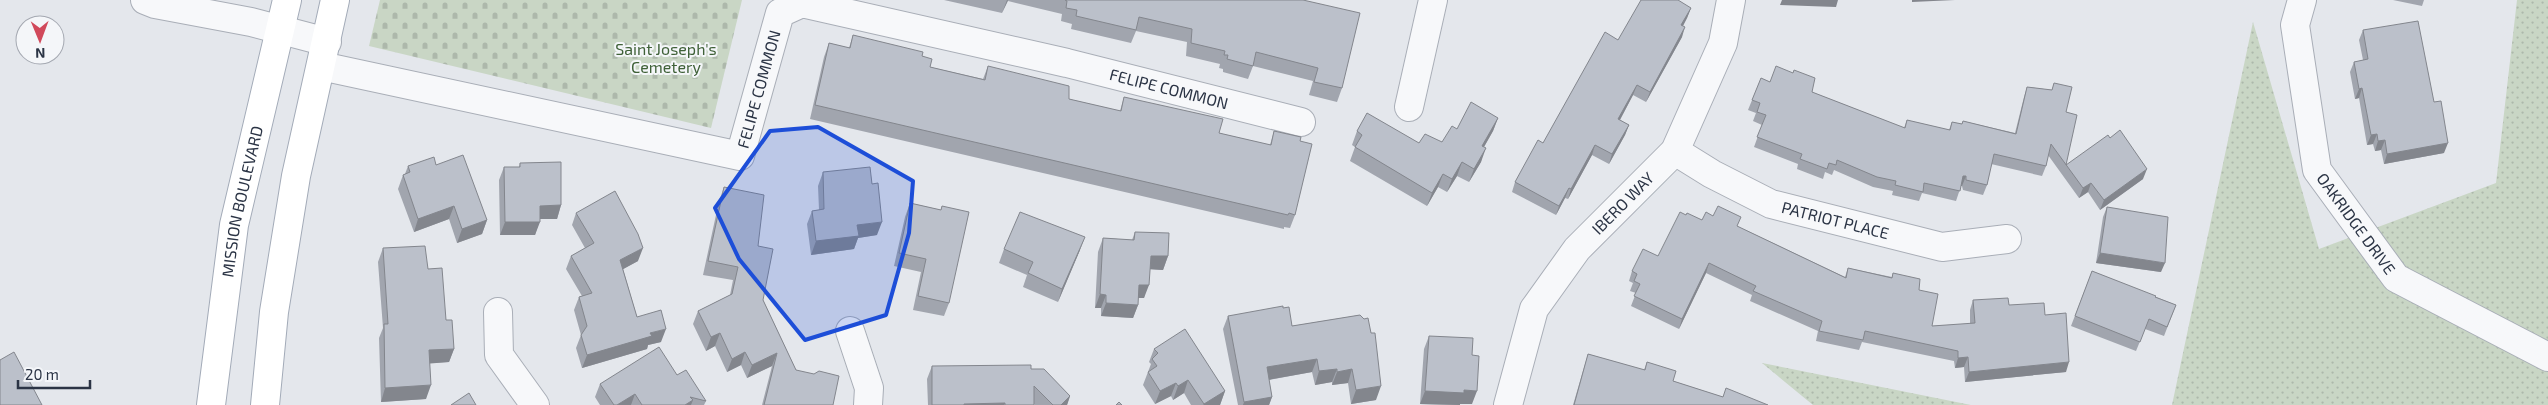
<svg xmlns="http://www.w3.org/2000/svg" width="2548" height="405" font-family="'Exo 2',sans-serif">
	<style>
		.grass { fill: url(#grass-dots) }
		.cemetery { fill: url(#cemetery-stones) }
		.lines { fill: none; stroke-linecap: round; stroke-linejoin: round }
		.street-casing { stroke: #a9aeb7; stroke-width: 30 }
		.primary-casing { stroke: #a3abb8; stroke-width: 30 }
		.street { stroke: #f7f8fa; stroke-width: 28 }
		.primary { stroke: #fff; stroke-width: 28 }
		.wall { fill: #a1a5ae }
		.shaded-wall { fill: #83868d }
		.building { fill: #bbc0ca; stroke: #83868d }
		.marked { fill: #1d4ed8; fill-opacity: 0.2; stroke: #1d4ed8; stroke-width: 4; stroke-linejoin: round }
		.labels { text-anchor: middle; stroke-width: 4; stroke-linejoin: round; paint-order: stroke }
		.park-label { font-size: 16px; fill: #3f6138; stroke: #f4f6f9 }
		.street-label { font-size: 16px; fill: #2b3445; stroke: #f4f6f9 }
	</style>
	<defs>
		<pattern id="grass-dots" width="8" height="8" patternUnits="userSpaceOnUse" patternTransform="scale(1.25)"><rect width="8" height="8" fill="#c9d6c5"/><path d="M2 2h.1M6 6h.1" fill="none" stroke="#adb8ab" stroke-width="1.8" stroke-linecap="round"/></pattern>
		<pattern id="cemetery-stones" width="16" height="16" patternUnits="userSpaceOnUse" patternTransform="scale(1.25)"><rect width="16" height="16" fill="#c9d6c5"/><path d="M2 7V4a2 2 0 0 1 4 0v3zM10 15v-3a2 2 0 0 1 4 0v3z" fill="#adb8ab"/></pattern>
	</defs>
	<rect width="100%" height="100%" fill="#e4e7ec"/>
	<path class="grass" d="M2517,0H2548V405H2172L2253,22L2319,249L2496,183Z
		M1762,363L1971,405H1813Z"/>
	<path class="cemetery" d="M380,0H742L711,128L369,46Z"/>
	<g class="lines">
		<g class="street-casing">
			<g id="street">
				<path d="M145,0L155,4L251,22L327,42"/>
				<path id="s1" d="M2302,0L2295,25L2317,170L2396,278L2548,357"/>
				<path id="s2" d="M321,66L740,156L780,13L802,3L1067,63L1301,122"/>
				<path d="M1409,107L1433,0"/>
				<path id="s3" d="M1675,151L1712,174L1771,204L1942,247L2007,239"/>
				<path d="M498,312L499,355L535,405"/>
				<path d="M850,331L869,388L868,405"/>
				<path id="s4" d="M1508,405L1534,309L1577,249L1675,151L1723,43L1731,0"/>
			</g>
		</g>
		<g class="primary-casing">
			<g id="primary">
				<path id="s5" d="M211,405L234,225L287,0"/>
				<path d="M265,405L274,312L296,176L335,0"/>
			</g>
		</g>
		<use href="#street" class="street"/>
		<use href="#primary" class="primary"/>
	</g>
	<path class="wall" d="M944,0H1303L1342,88L1337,102L1309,95L1313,81L1253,66L1248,79L1223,72V69L1219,68L1220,64L1186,56L1187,42L1136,31L1131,43L1071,29L1072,24L1061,21L1062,14L1008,1L1002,13Z
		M2393,0H2424L2422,6Z
		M1691,8L1687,18L1683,26L1682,37L1646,102L1633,95L1620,120L1629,125L1625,135L1609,164L1592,155L1568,199L1565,198L1556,215L1512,192L1515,182L1543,143L1618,40Z
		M2363,30L2434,102L2444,153L2384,164L2381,150L2375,151L2373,144L2367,145L2359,98L2355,99L2350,72L2354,62L2363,60L2359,40Z
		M853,35L922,56L930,67L983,79L988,66L1069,99L1120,111L1124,97L1219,133L1270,145L1274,131L1300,141L1295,215L1290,228L1284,227V229L810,119L824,57L829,43L849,48Z
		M1761,78L1770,82L1812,92L1904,128L1907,120L1949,130L1952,122L1962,124L1963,121L2015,133L2024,97L2027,87L2052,90L2054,83L2066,112V165L2110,138L2143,179L2100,210L2088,192L2079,198L2048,155L2046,166L2042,176L1991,164L1987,185L1983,195L1963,190L1962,186H1961L1956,201L1922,193L1919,201L1892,195L1893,191L1873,187L1834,170L1832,175L1825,172L1823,179L1797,169L1798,164L1754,147L1762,125L1753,121L1756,113L1748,110Z
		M1498,118L1493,131L1484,147L1481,162L1469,182L1457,176L1447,192L1438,187L1427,206L1350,161L1355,147L1352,145L1357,131L1419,143L1442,142Z
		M520,163L561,205L557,219H540L535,235H500L499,180L504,167H519Z
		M436,165L487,220L482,234L457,243L449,219L414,232L398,189L403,175L405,174L408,166Z
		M823,172L877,235L858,238L854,249L811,255L807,224L812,211L819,210L818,186Z
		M724,187L758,246L763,300L796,370L833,405H762L772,366L747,378L741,365L727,372L715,346L706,351L693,324L698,311L730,295L733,280L703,275L719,201Z
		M910,203L941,210L942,206L949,303L944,316L913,310L921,272L894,266L905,217Z
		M2107,207L2161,272L2096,263L2103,217Z
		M576,213L638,261L623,269L637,317L661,342L648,345L647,349L582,368L576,348L581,335L574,310L579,297L582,296L566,269L571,256L585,248L572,225Z
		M1686,215L1702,220L1737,226L1845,277L1848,268L1892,277L1893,273L1919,290L1932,326L1970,324V310L1973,300L2009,305L2045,315L2066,372L1965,382L1964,367L1955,368L1954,361L1862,342L1859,350L1816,341L1818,331L1750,301L1752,295L1706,273L1679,329L1631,306L1636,293L1630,291L1633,283L1629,281L1632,271L1658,256Z
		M1135,232L1168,256L1163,270L1150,269L1144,298H1138V305L1133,318L1101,316V308H1095L1098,252L1103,238L1132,240Z
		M383,248L428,269L446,320L454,349L449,362L430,363L426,399L381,402L379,338L383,328L378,262Z
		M1004,249L1080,250L1058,302L1023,287L1027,275L999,263Z
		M2092,271L2176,305L2164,336L2145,329L2136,351L2071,326Z
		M1283,308L1292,326L1360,315L1376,400L1351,404L1348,383L1332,385V382L1315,385L1312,372L1269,380L1272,397L1269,405H1238L1223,329L1228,316Z
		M1429,336L1472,355V404H1460V405L1420,404L1424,349Z
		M1154,349L1225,391L1220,405H1191L1184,393L1173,400L1171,396L1155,404L1143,385L1151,364L1149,362Z
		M1588,354L1644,370L1647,362L1673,381L1723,397L1768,405H1573L1585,364Z
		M932,366L1031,369L1070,396L1067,405H1035L1034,404V405H928L927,379Z
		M677,375L706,401L704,405H600L595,397L600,384Z"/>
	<path class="shaded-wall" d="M1007,0H1008L1002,13Z
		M1782,0H1838L1836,7L1780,5Z
		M1912,0H1955L1912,2Z
		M1691,8L1687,18L1678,35L1681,25Z
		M1685,27L1682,37L1646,102L1650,92Z
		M1637,85L1633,95L1615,129L1618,119Z
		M2362,88L2359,98L2355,99L2359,89Z
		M1498,118L1493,131L1477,159L1482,146Z
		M1629,125L1625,135L1609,164L1612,154Z
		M2377,134L2373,144L2367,145L2371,135Z
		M2385,140L2381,150L2375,151L2378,141Z
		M2448,143L2444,153L2384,164L2387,154Z
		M1595,145L1592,155L1568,199L1571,189Z
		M1486,148L1481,162L1469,182L1474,169Z
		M1462,162L1457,176L1447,192L1452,179Z
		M2147,169L2143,179L2100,210L2104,200Z
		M1443,174L1438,187L1427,206L1432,193Z
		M1963,176H1966L1962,186H1960Z
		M2091,183L2088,192L2079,198L2083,188Z
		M1569,188L1565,198L1556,215L1559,206Z
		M561,205L557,219H535L540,206Z
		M454,206L449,219L414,232L418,219Z
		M487,220L482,234L457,243L462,229Z
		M505,222H540L535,235H500Z
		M882,222L877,235L858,238L854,249L811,255L816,241L857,225Z
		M1085,237L1080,250L1058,302L1062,289Z
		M643,248L638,261L616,273L620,260Z
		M2100,253L2165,263L2161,272L2096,263Z
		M1151,256H1168L1163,270L1146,269Z
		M1709,263L1706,273L1679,329L1682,319Z
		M1139,285H1149L1144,298H1134Z
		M1100,294L1106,295L1101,308H1095Z
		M1106,303L1138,305L1133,318L1101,316Z
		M666,329L661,342L648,345L647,349L582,368L587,355L650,333Z
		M720,333L715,346L706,351L711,337Z
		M454,349L449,362L424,364L429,350Z
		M745,352L741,365L727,372L732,359Z
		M777,353L772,366L747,378L752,365Z
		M1968,357L1964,367L1955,368L1958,358Z
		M1317,359L1312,372L1262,381L1267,367Z
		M2069,362L2066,372L1965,382L1969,372Z
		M1337,369L1332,382L1315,385L1319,371Z
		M1352,369L1348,383L1332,385L1337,372Z
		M1188,380L1184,393L1173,400L1178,386Z
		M1176,383L1171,396L1155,404L1160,391Z
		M431,385L426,399L381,402L385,388Z
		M1381,386L1376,400L1351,404L1356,390Z
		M1464,390L1477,391L1472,404H1460V405L1420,404L1425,391Z
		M1225,391L1220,405H1203L1204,404Z
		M635,394L631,405H617Z
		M1070,396L1067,405H1061Z
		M1272,397L1269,405H1243L1244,402Z
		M693,400L691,405H685Z
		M1005,403L1004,405H964V404Z"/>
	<path class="building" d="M1065,0H1303L1360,13L1342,88L1314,82L1318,68L1256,52L1253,66L1227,59L1228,55H1224L1225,51L1191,43L1192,29L1139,17L1136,30L1076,16L1077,10L1066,8L1067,1Z
		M1641,0H1678L1691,8L1681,25L1685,27L1650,92L1637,85L1618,119L1629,125L1612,154L1595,145L1571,189L1569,188L1559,206L1515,182L1538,140L1543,143L1605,32L1618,40Z
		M2418,21L2434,102L2441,101L2448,143L2387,154L2385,140L2378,141L2377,134L2371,135L2362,88L2359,89L2354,62L2368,59L2363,30Z
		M853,35L923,52L922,56L932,59L930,67L985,80L988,66L1069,86V99L1121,111L1124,97L1223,119L1219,133L1271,145L1274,131L1301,137L1300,141L1312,144L1295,215L1289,213L1288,215L815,105L829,43L850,48Z
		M1776,66L1793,73L1794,70L1815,78L1812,92L1905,128L1907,120L1950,130L1952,122L1962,124L1963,121L2016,134L2027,87L2052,90L2054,83L2072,87L2066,112L2077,115L2066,165L2108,135L2110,138L2120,130L2147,169L2104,200L2091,183L2083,188L2051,144L2046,166L1994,154L1987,185L1966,180V176H1963L1960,191L1924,183L1923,192L1895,185L1896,181L1877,177L1837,160L1836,165L1829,163L1827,169L1800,159L1802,154L1757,137L1766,115L1757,112L1760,103L1752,100L1761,78L1770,82Z
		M1471,102L1498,118L1482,146L1486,148L1474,169L1462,162L1452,179L1443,174L1432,193L1355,147L1362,135L1357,131L1367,113L1419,143L1425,134L1442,142L1452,126L1457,129Z
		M463,155L487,220L462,229L454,206L418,219L403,175L410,172L408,166L434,157L436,165Z
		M561,162V205L540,206V222H505L504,167H520V163Z
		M870,167L872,184L878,183L882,222L857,225L859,236L816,241L812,211L824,209L823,172Z
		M724,187L764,195L758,246L773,249L763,300L796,370L814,374L819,371L839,376L833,405H764L777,353L752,365L745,352L732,359L720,333L711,337L698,311L732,294L738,267L708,261Z
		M615,191L638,234L643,248L620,260L637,317L661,310L666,329L650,333L652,336L587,355L581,335L587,326L579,297L592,293L571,256L594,243L576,213Z
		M910,203L941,210L942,206L969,212L949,303L918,296L926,259L899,253Z
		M1718,206L1741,217L1737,226L1846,278L1848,268L1892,278L1893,273L1920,279L1919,290L1938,294L1932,326L1975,323L1973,300L2008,298L2009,305L2044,303L2045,315L2066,313L2069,362L1969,372L1968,357L1958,358V351L1865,331L1863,340L1819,331L1822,321L1753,291L1756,286L1709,263L1682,319L1634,296L1640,284L1634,281L1637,274L1632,271L1643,249L1658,256L1680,212L1686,215L1687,213L1702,220L1706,212L1713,216Z
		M2107,207L2168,217L2165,263L2100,253Z
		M1020,212L1085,237L1062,289L1028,273L1033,262L1004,249Z
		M1135,232L1169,233L1168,256H1151L1149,285H1139L1138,305L1106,303V295L1100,294L1103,238L1134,240Z
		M425,246L428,269L442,268L446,320H452L454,349L429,350L431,385L385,388L384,324H388L383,248Z
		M2092,271L2156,296L2155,297L2176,305L2167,327L2149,319L2140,342L2075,316Z
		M1283,306V308L1289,307L1292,326L1360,315L1364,319L1368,318L1371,333H1375L1381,386L1356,390L1352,369L1337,372V369L1319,371L1317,359L1267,367L1272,397L1244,402L1228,316Z
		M1185,329L1225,391L1204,404L1188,380L1178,386L1176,383L1160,391L1148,372L1157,366L1152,359L1158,353L1154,349Z
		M1429,336L1473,338L1472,355L1479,356L1477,391L1464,390V393L1425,391Z
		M659,347L677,375L686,370L706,401L690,397L693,400L685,405H642L635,394L617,405H614L600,384Z
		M14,352L42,405H0V360Z
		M1588,354L1645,370L1647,362L1676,371L1673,381L1723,397L1726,388L1768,405H1574Z
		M1031,365V369H1044L1070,396L1061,405H1053L1034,386V405H1005V403L964,404V405H932V366Z
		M469,393L476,405H451Z
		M1119,402L1122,405H1116Z"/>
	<path class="marked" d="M818,127L913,181L909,233L886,315L805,340L739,259L715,208L770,131Z"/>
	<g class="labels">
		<g class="park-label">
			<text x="666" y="55">Saint Joseph's<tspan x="666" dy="18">Cemetery</tspan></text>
		</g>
		<g class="street-label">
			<text dy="6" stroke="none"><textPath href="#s2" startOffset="978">FELIPE COMMON</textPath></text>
			<text dy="6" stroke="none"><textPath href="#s2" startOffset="498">FELIPE COMMON</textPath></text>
			<text dy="6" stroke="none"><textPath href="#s5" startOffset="206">MISSION BOULEVARD</textPath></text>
			<text dy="6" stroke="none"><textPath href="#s4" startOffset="238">IBERO WAY</textPath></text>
			<text dy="6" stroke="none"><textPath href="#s3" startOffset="176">PATRIOT PLACE</textPath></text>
			<text dy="6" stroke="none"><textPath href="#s1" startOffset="239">OAKRIDGE DRIVE</textPath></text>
		</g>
	</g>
	<g transform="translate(40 40) rotate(179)"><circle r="24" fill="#f4f6f9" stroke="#a4a8b1"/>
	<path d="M0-4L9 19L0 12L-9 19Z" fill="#d1495b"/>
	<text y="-8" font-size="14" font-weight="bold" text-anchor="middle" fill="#2b3445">N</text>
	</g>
	<path d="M18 380v8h72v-8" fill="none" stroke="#2b3445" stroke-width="2.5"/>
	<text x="25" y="380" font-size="15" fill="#2b3445" stroke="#f4f6f9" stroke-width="4" paint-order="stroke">20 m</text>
</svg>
